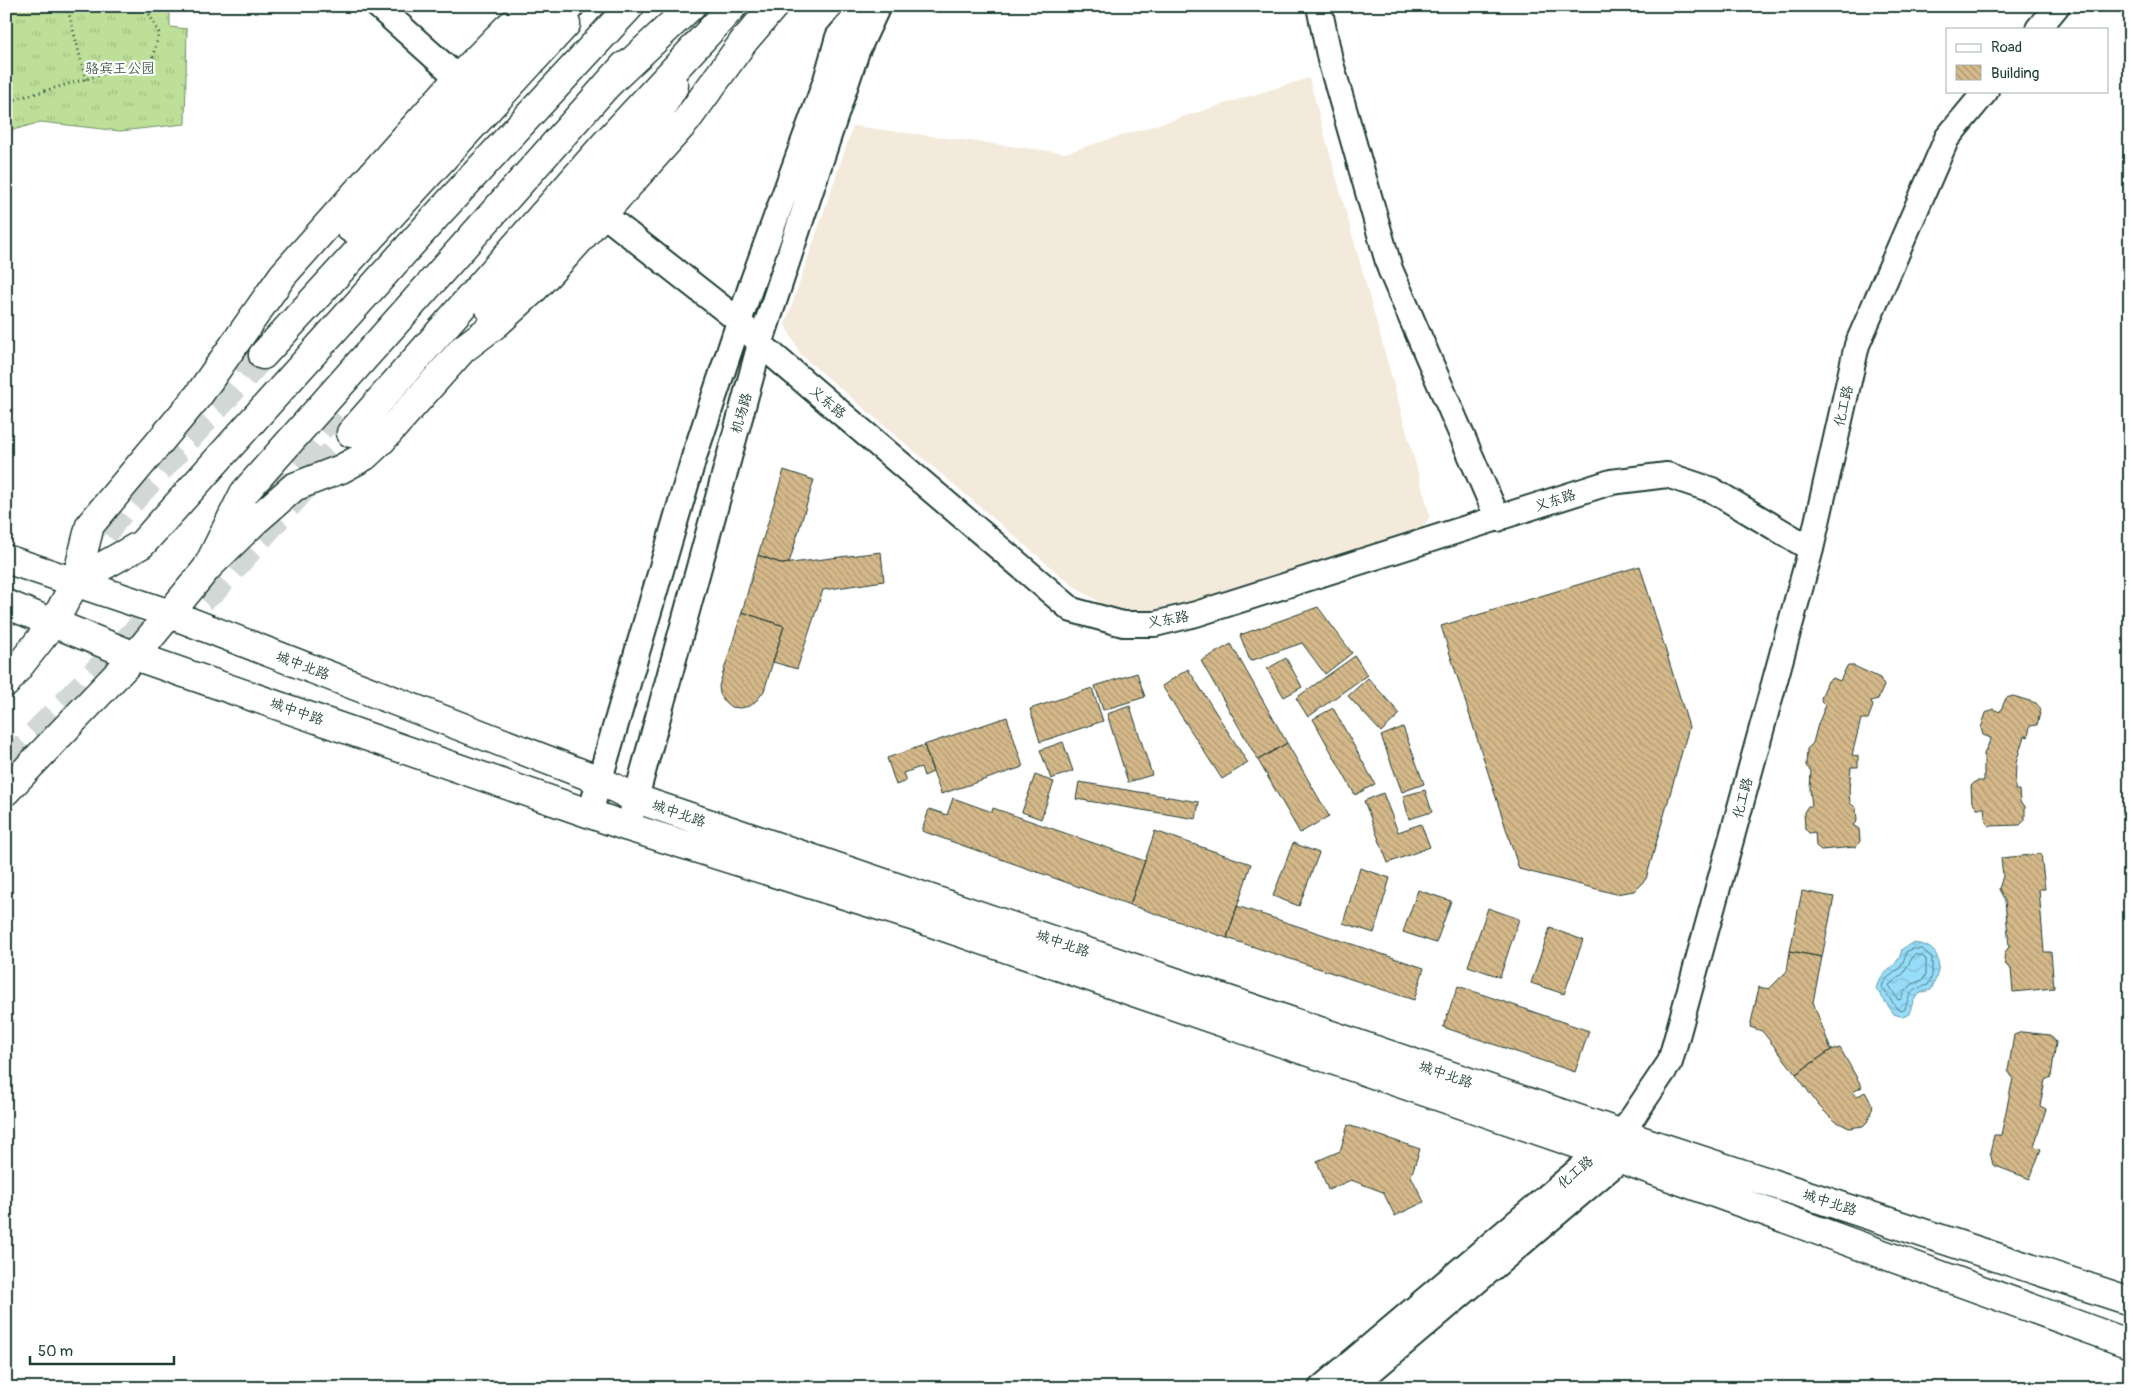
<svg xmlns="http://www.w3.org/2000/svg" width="2136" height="1394" font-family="Pangolin,'LXGW WenKai TC',sans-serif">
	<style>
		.built { fill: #f3eadc }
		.grass { fill: url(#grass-tufts); stroke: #6e8e66 }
		.water { fill: url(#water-waves); stroke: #679caa }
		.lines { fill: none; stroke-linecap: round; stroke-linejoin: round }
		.shore { stroke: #4f7d83; stroke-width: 1 }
		.building { fill: url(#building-back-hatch); stroke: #1f3d34 }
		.highway-tunnel { stroke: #d2d8d6; stroke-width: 28; stroke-dasharray: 28 14; stroke-linecap: butt }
		.minor-casing { stroke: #1f3d34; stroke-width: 28 }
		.major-casing { stroke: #1f3d34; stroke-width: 31 }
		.highway-casing { stroke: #1f3d34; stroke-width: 31 }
		.path { stroke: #1f3d34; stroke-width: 3; stroke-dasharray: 1 4; stroke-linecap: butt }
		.minor { stroke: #fff; stroke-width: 24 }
		.major { stroke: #fff; stroke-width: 28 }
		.highway { stroke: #fff; stroke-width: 28 }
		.labels { text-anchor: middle; stroke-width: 4.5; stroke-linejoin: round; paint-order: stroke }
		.park-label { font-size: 14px; fill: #3f5d48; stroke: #fff }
		.street-label { font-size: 14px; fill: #1f3d34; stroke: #fff }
	</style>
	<defs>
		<pattern id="grass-tufts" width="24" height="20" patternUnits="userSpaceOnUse" patternTransform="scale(1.25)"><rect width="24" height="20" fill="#bddf98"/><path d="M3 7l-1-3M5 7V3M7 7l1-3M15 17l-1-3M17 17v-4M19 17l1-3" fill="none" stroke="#a2c084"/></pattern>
		<pattern id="water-waves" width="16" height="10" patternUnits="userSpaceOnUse" patternTransform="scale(1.25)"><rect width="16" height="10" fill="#97dcf9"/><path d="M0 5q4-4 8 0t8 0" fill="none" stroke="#82bed6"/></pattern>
		<pattern id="building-back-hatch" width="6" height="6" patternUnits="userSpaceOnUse" patternTransform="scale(1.25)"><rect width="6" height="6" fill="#d6b98a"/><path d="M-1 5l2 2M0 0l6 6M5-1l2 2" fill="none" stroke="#ad9872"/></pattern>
	</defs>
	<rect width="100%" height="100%" fill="#fff"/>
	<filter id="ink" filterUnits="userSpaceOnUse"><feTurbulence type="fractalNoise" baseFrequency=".02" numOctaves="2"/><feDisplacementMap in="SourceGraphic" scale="10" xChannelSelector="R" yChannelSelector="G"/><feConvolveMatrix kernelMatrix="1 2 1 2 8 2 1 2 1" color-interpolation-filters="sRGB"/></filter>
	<g filter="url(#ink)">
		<path class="built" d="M1309,78L1430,516L1418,535L1154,613L1107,607L1072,585L801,355L785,325L853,126L1065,153Z"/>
		<path class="grass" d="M6,6H170V27L187,29L185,124L120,131L41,122L6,132Z"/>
		<path class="water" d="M1912,943C1943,945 1943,966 1931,990C1915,993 1914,999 1909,1014L1903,1017L1894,1014L1876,989C1881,968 1896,973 1902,949Z"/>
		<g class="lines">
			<path class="shore" d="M1913,949H1922L1932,957V976L1928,985C1910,990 1910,993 1905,1009L1902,1011L1897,1009L1882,987C1884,978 1890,977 1896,971C1903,966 1904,960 1906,952Z
				M1914,955H1920L1926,959V974L1923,980C1913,983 1904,988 1901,999L1898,1000L1889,985L1903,974Z"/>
		</g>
		<path class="building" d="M784,470L814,480L789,563L783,564L758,555Z
			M881,552L884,581L823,590L797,669L773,662L784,626L742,612L758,555L783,564Z
			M1640,566L1689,727L1646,879L1634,891L1616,894L1519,869L1441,626Z
			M1318,607L1352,653L1325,674L1302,643L1250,661L1240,635Z
			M742,612L784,626L764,691L757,700L750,706L740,708L731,707L725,702L720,694L719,686Z
			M1231,644L1287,743L1258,760L1201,661Z
			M1355,656L1367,675L1308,717L1296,698Z
			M1286,658L1302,687L1284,697L1267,669Z
			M1847,666H1854L1880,678L1884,686L1878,699L1871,701L1873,706L1868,719H1861L1852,755L1858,756V767H1851L1849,790L1850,803L1856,808L1857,821L1853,825L1859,829L1860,841L1856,847L1821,850L1816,846L1815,832L1809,833L1805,829L1804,812L1808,806H1812L1810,789L1811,771L1806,766L1807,749L1813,743L1818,724L1826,705L1822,703L1821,698L1828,681L1833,678L1840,681Z
			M1188,669L1248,763L1222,779L1162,686Z
			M1137,673L1145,697L1103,710L1095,686Z
			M1368,678L1400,714L1381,732L1348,696Z
			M1092,688L1103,721L1040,742L1030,709Z
			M2013,696L2036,703L2041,709L2037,725L2030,726L2028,737L2024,736L2016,763L2015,790H2019L2020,802L2025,806V820L2020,825L1989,826L1986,822L1984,808H1977L1972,803L1971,786L1976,781H1984V754L1991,738L1983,735L1981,728L1986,713L1993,709L2000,712L2006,698Z
			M1130,706L1152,775L1128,782L1107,714Z
			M1333,708L1375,784L1355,795L1313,719Z
			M1007,717L1023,767L941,794L924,745Z
			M1403,727L1424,784L1402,792L1381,736Z
			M1063,742L1073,771L1051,779L1040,750Z
			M1287,743L1329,816L1300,833L1258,760Z
			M924,745L933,772L924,776L921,767L903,773L906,781L896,785L887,758Z
			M1035,775L1054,782L1041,819L1022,812Z
			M1079,782L1199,802L1196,819L1076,799Z
			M1425,790L1432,812L1409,819L1403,796Z
			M1383,793L1398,832L1421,824L1430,847L1388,863L1364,801Z
			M953,798L992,812L993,808L1145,861L1130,905L922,831L929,809L947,815Z
			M1155,831L1251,864L1227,938L1130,905Z
			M1293,843L1319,853L1299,906L1273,896Z
			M2041,854L2045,889H2039L2044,952H2051L2054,988L2013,992L2011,969L2006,965L2004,959L2005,952L2009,947L2005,901L1999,889L2003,876L2001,858Z
			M1360,868L1390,878L1374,933L1343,923Z
			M1418,890L1451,901L1436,943L1403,932Z
			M1802,891L1834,897L1822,957L1790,951Z
			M1237,906L1424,968L1414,1000L1227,938Z
			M1488,908L1519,919L1500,977L1468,966Z
			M1550,928L1583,940L1564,994L1531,983Z
			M1790,951L1822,957L1813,1002L1831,1050L1796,1074L1762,1031L1750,1027L1759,987L1769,989L1787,971Z
			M1458,986L1589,1031L1575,1072L1443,1027Z
			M2022,1032L2050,1035L2056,1042L2051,1077L2045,1080L2040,1106L2046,1109L2034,1146L2041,1149L2030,1179L1993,1165L1990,1152L1994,1135H2001L2013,1078L2008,1071L2014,1035Z
			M1840,1048L1862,1087L1853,1092L1856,1097L1865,1092L1873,1106L1868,1121L1863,1126L1849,1128L1833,1120L1818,1105L1796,1074L1831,1050Z
			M1348,1125L1420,1149L1411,1176L1424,1202L1395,1216L1383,1192L1351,1180L1328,1190L1317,1161L1340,1151Z"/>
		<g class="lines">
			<path class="highway-tunnel" d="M238,525L334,411
				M80,568L114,519L263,355
				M168,623L213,590L351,433
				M6,765L166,602"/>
			<g class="minor-casing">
				<path id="minor" d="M378,6L458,78
					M1319,6L1330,60L1390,269L1498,519
					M2038,29L2057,6
					M603,214L739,321L760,344L1072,610L1123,624H1155L1196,614L1611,482L1667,475L1712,490L1811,549
					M590,813L695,454L752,283L826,80L838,37L865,6
					M628,827L760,344L857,51L878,6
					M1321,1388L1622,1133L1670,1062L1811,549L1857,345L1947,138L1986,91
					M1351,1388L1634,1148"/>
			</g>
			<g class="major-casing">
				<path id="major" d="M6,559L170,614L599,780L634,798L1643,1141L2130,1301
					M6,604L135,656L628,827L918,918L1621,1159L2130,1344
					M6,683L54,622L76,581L142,544L439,213L630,6
					M6,791L135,656L207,568L244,493L624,66"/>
			</g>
			<g class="highway-casing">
				<path id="highway" d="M608,84L691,6
					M350,228L516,47L548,21L570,6
					M490,309L640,143L674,86
					M263,355L566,24
					M351,433L604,145L733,6
					M207,568L255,521L294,487L341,469L365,456L382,440L463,349L496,324L532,291L566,255L686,121L744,41L774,6
					M76,581L90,525L198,396L283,275L458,78L507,28L534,6"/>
			</g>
			<path class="path" d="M67,6L86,80
				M6,102L152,60L159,33L145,6"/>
			<use href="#minor" class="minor"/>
			<use href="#major" class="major"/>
			<use href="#highway" class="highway"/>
		</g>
	</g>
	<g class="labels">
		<g class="park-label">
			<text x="120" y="73">骆宾王公园</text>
		</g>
		<g class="street-label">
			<text transform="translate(828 402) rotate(40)" y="5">义东路</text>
			<text transform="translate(1843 406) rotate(-77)" y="5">化工路</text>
			<text transform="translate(741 413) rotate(-74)" y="5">机场路</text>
			<text transform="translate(1555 500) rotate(-18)" y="5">义东路</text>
			<text transform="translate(1168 619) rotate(-10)" y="5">义东路</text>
			<text transform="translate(303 665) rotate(21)" y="5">城中北路</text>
			<text transform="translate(297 711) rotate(19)" y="5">城中中路</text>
			<text transform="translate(1742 798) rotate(-75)" y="5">化工路</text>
			<text transform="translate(679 813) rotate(19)" y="5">城中北路</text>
			<text transform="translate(1063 943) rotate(19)" y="5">城中北路</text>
			<text transform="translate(1446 1074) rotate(19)" y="5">城中北路</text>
			<text transform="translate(1575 1172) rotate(-40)" y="5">化工路</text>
			<text transform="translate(1830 1202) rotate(18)" y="5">城中北路</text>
		</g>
	</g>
	<rect width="2136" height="1394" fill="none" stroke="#fff" stroke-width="25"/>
	<rect x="12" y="12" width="2111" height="1369" fill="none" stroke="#1f3d34" stroke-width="2" filter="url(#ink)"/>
	<rect x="1946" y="28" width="162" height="65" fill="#ffffff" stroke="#a5b1ae"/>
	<rect x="1956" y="44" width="25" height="8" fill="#ffffff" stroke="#a5b1ae"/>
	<text x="1991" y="52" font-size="15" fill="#1f3d34">Road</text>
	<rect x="1956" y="65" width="25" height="15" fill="url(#building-back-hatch)" stroke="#a5b1ae"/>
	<text x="1991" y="78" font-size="15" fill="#1f3d34">Building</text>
	<path d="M30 1356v8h144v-8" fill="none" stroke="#1f3d34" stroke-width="2.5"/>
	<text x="38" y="1356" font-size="15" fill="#1f3d34" stroke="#ffffff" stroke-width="4" paint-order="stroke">50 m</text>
</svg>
